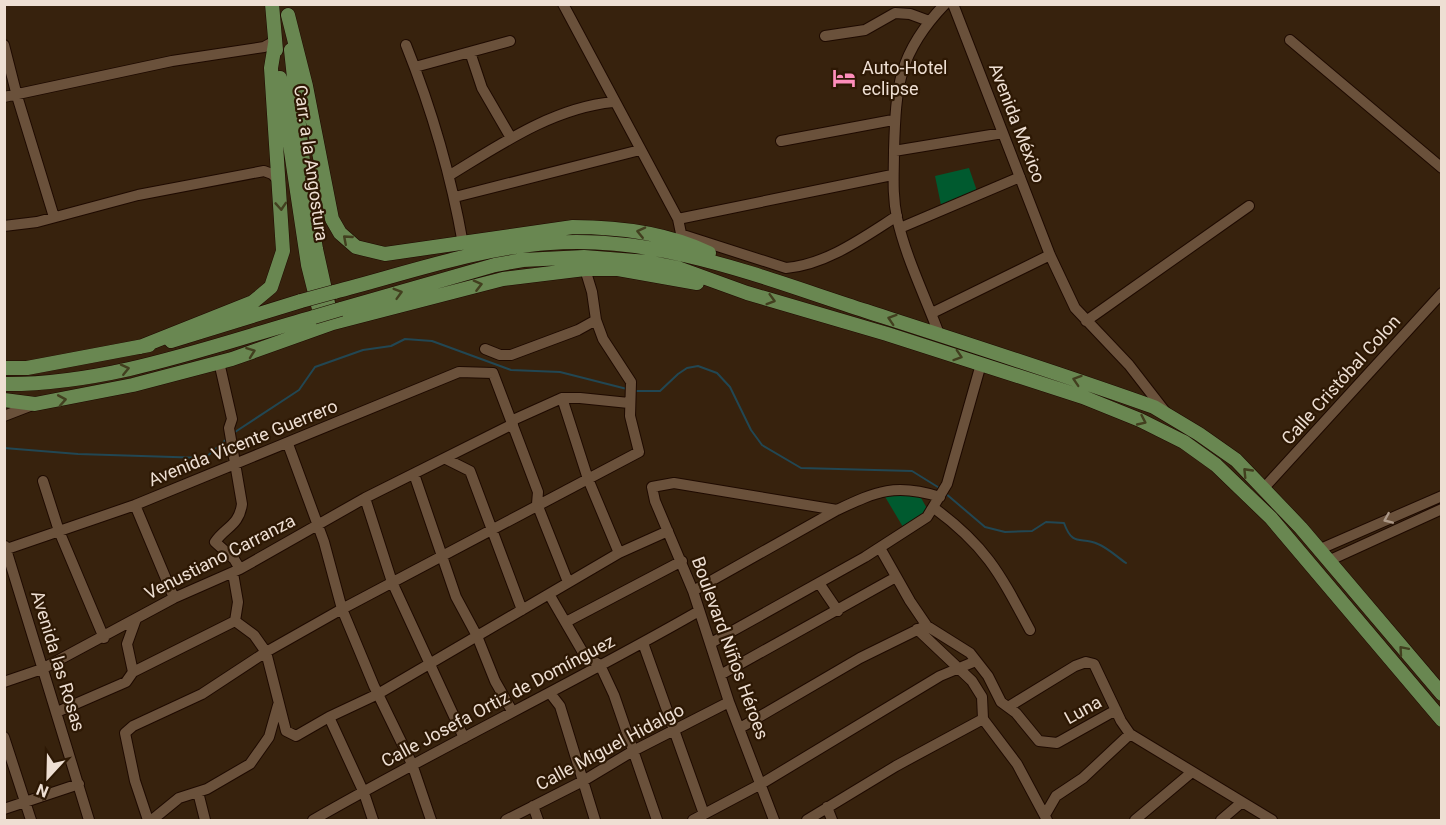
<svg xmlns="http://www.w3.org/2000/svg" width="1446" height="825" font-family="Roboto,sans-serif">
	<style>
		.green { fill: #005a2f }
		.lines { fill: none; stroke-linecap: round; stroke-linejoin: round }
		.stream { stroke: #224753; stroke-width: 2 }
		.minor-casing { stroke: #1e0a00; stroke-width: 12 }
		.major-casing { stroke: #1e0a00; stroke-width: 15 }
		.minor { stroke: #6a513b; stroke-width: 10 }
		.major { stroke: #698751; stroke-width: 14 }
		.major-bridge-casing { stroke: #1e0a00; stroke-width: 15; stroke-linecap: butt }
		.major-bridge { stroke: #698751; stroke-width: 14 }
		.oneway { stroke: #423f1f }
		.oneway2 { stroke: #ac9887 }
		.labels { text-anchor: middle; stroke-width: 4.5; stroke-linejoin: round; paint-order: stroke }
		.poi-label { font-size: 18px; fill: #eedfd3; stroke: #2d1804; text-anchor: start }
		.street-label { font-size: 18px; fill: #eedfd3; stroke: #2d1804 }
	</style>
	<rect width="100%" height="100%" fill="#37220d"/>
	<path class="green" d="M969,168L977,191L941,205L935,176Z
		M884,495L920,496L929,512L903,527Z"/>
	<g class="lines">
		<path class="stream" d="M635,391H660L678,374L687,368L698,366L717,373L730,387L751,430L762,445L801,468L912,471L941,489
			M235,432L299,390L315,367L363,350L391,346L405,339L432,341L511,370L560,372L627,389
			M4,448L78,454L205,458L228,438
			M945,493L985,527L1005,532L1032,531L1046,522L1064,523C1073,548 1081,536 1098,544C1108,548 1117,557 1126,563"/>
		<g class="minor-casing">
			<path id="minor" d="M563,4L678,219L683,243
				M953,4L1050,255L1075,308L1129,365L1167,414
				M825,36L865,30L895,13L910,14L929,21
				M1290,40L1442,168
				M4,45L17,96L54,217
				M406,45C432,110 451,175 463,244
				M470,52L482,88L511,138
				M415,67L510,41
				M4,97L172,61L264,47L275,41
				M781,141L893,120
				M894,151L1003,133
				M450,175C501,144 553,108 613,102
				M455,197L640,150
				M678,219L892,175
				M4,226L37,222L138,195L264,171L272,174L280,182
				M900,228L1020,177
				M683,235L786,268C826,265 864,237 897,216
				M932,313L1050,255
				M1086,321L1249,206
				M939,334C925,296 906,258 897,218C892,195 894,173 894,150C896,86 898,53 945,4
				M485,349L500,355H511L578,330L596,320
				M219,362L232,419L229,428L242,504C239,526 225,527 215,542L234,559L240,569
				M4,416L35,404
				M513,420L562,398
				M288,444L324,542L342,609L374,686L412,764L431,820
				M446,459L470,471L522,610
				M414,474L456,597L477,636L495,681L512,711
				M43,481L59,531L104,638
				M1264,488L1442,293
				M365,498L392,582L464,738
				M135,505L174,598
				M934,508C987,547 1000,574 1030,630
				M837,510C877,491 896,483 940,497
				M5,546L89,820
				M880,548L910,601L927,626L970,653L988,676L1001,702L1016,713L1039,741L1057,743L1116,710
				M4,550L135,505L459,372L493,373L538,492L537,504L568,582
				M1318,550L1442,496
				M619,553L588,479L562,398H580L629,403
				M1328,561L1442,509
				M233,573L238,602L235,621L254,635L266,652L286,731L296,736L329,717L378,694L619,553L668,531
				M819,583L838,611
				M693,591L837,510L674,483L652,487L655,501L693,591L729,702L774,820
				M549,594L585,656L600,665L614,695L657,820
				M566,622L682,561
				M917,629L972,681L982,697L983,719L1017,764L1047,820
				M643,643L704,814
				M711,643L865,557L927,517L947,484L981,364
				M133,672L127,644L136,619
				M722,674L896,577
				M4,682L42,669L174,598L240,569L365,498L513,424
				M550,693L560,706L595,820
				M1008,707L1075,666L1086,662L1094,664L1121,721L1130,734L1272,820
				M57,712L126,682L133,672L235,621
				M329,717L364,793L373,820
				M740,728L860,658L921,628
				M4,737L31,820
				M198,792L205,820
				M533,806L538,820
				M827,807L832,820
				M4,809L79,784
				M1045,815L1056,796L1083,778L1130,734
				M148,820L135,781L125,733L133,726L202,694L266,652L342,609L639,452L630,416L631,382L603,339L596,320L592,292L585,269
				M152,820L179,798L207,789L250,764L269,737L278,705
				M313,820C440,747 572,684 699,611
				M506,820L583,781L633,751L729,702
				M693,820L761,784L940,676L976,661
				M807,820L896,766L983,719
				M1135,820L1192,772
				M1221,820L1242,802"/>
		</g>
		<g class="major-casing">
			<path id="major" d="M272,4L276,50
				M288,15L306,86L332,219L340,233L356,247L385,254L573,227C620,227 667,233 709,253
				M291,50L305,180L316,249L332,321
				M280,78L308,265L323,325
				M334,292C404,274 477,248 550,243C661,235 763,278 866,311C962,342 1059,373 1154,407L1199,434L1236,460L1301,528L1442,694
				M341,309L495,265L523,260L584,257L648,262L678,268L747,293L887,334L1083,397L1140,420L1184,442L1216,465L1271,518L1442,720
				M171,341L301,301
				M140,347L253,302L271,287L283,251L271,68L275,44
				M4,368H27L149,345
				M4,384C109,385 214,345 314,317
				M4,400L35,404L133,385L232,359L333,323L503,279L585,269H618L697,283"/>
		</g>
		<use href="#minor" class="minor"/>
		<use href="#major" class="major"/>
		<g class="major-bridge-casing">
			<path id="major-bridge" d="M301,301L334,292
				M314,317L341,309"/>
		</g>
		<use href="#major-bridge" class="major-bridge"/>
	</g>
	<defs><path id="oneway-chevron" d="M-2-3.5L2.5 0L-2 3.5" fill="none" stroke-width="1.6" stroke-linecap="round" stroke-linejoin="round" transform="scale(1.5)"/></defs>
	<g class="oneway">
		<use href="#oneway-chevron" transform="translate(281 206) rotate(86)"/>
		<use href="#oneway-chevron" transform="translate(641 232) rotate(-167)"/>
		<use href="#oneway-chevron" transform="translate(347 239) rotate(-139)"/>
		<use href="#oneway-chevron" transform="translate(478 285) rotate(-14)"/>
		<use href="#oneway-chevron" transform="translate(398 293) rotate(-16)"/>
		<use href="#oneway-chevron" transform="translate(771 300) rotate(16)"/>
		<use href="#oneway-chevron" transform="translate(892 319) rotate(-162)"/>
		<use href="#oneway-chevron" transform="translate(251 352) rotate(-20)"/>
		<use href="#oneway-chevron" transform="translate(958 356) rotate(18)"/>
		<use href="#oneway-chevron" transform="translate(125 369) rotate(-13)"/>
		<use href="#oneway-chevron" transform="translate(1077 380) rotate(-162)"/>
		<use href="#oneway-chevron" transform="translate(62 400) rotate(-10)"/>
		<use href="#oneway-chevron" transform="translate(1142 421) rotate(25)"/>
		<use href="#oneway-chevron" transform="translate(1247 472) rotate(-134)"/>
		<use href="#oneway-chevron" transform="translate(1403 650) rotate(-131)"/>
	</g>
	<use class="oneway2" href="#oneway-chevron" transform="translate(1388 519) rotate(157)"/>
	<defs>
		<g id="hotel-bare" transform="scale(1.8)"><path d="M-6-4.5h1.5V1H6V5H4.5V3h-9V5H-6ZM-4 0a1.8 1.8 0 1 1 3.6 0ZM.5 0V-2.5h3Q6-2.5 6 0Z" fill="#fe8ebb" stroke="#2d1804" stroke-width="2.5" paint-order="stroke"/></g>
	</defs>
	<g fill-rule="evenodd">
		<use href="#hotel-bare" x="844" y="78"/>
	</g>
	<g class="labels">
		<g class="poi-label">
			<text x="862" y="74">Auto-Hotel<tspan x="862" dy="21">eclipse</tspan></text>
		</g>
		<g class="street-label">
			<text transform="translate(1017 123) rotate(69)" y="6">Avenida México</text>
			<text transform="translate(311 163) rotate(82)" y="6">Carr. a la Angostura</text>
			<text transform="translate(1341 380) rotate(-48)" y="6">Calle Cristóbal Colon</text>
			<text transform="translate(243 443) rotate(-22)" y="6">Avenida Vicente Guerrero</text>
			<text transform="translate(220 557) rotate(-27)" y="6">Venustiano Carranza</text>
			<text transform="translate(730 648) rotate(70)" y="6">Boulevard Niños Héroes</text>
			<text transform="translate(58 661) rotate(73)" y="6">Avenida las Rosas</text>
			<text transform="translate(498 701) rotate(-28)" y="6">Calle Josefa Ortiz de Domínguez</text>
			<text transform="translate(1083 710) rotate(-29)" y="6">Luna</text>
			<text transform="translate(610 747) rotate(-28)" y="6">Calle Miguel Hidalgo</text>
		</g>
	</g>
	<rect width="1446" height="825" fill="none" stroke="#eedfd3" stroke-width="12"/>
	<g transform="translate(48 777) rotate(202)" stroke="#2d1804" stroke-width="4.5" paint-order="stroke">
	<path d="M0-4.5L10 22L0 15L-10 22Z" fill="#eedfd3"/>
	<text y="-9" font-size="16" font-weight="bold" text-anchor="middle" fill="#eedfd3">N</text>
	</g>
</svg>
